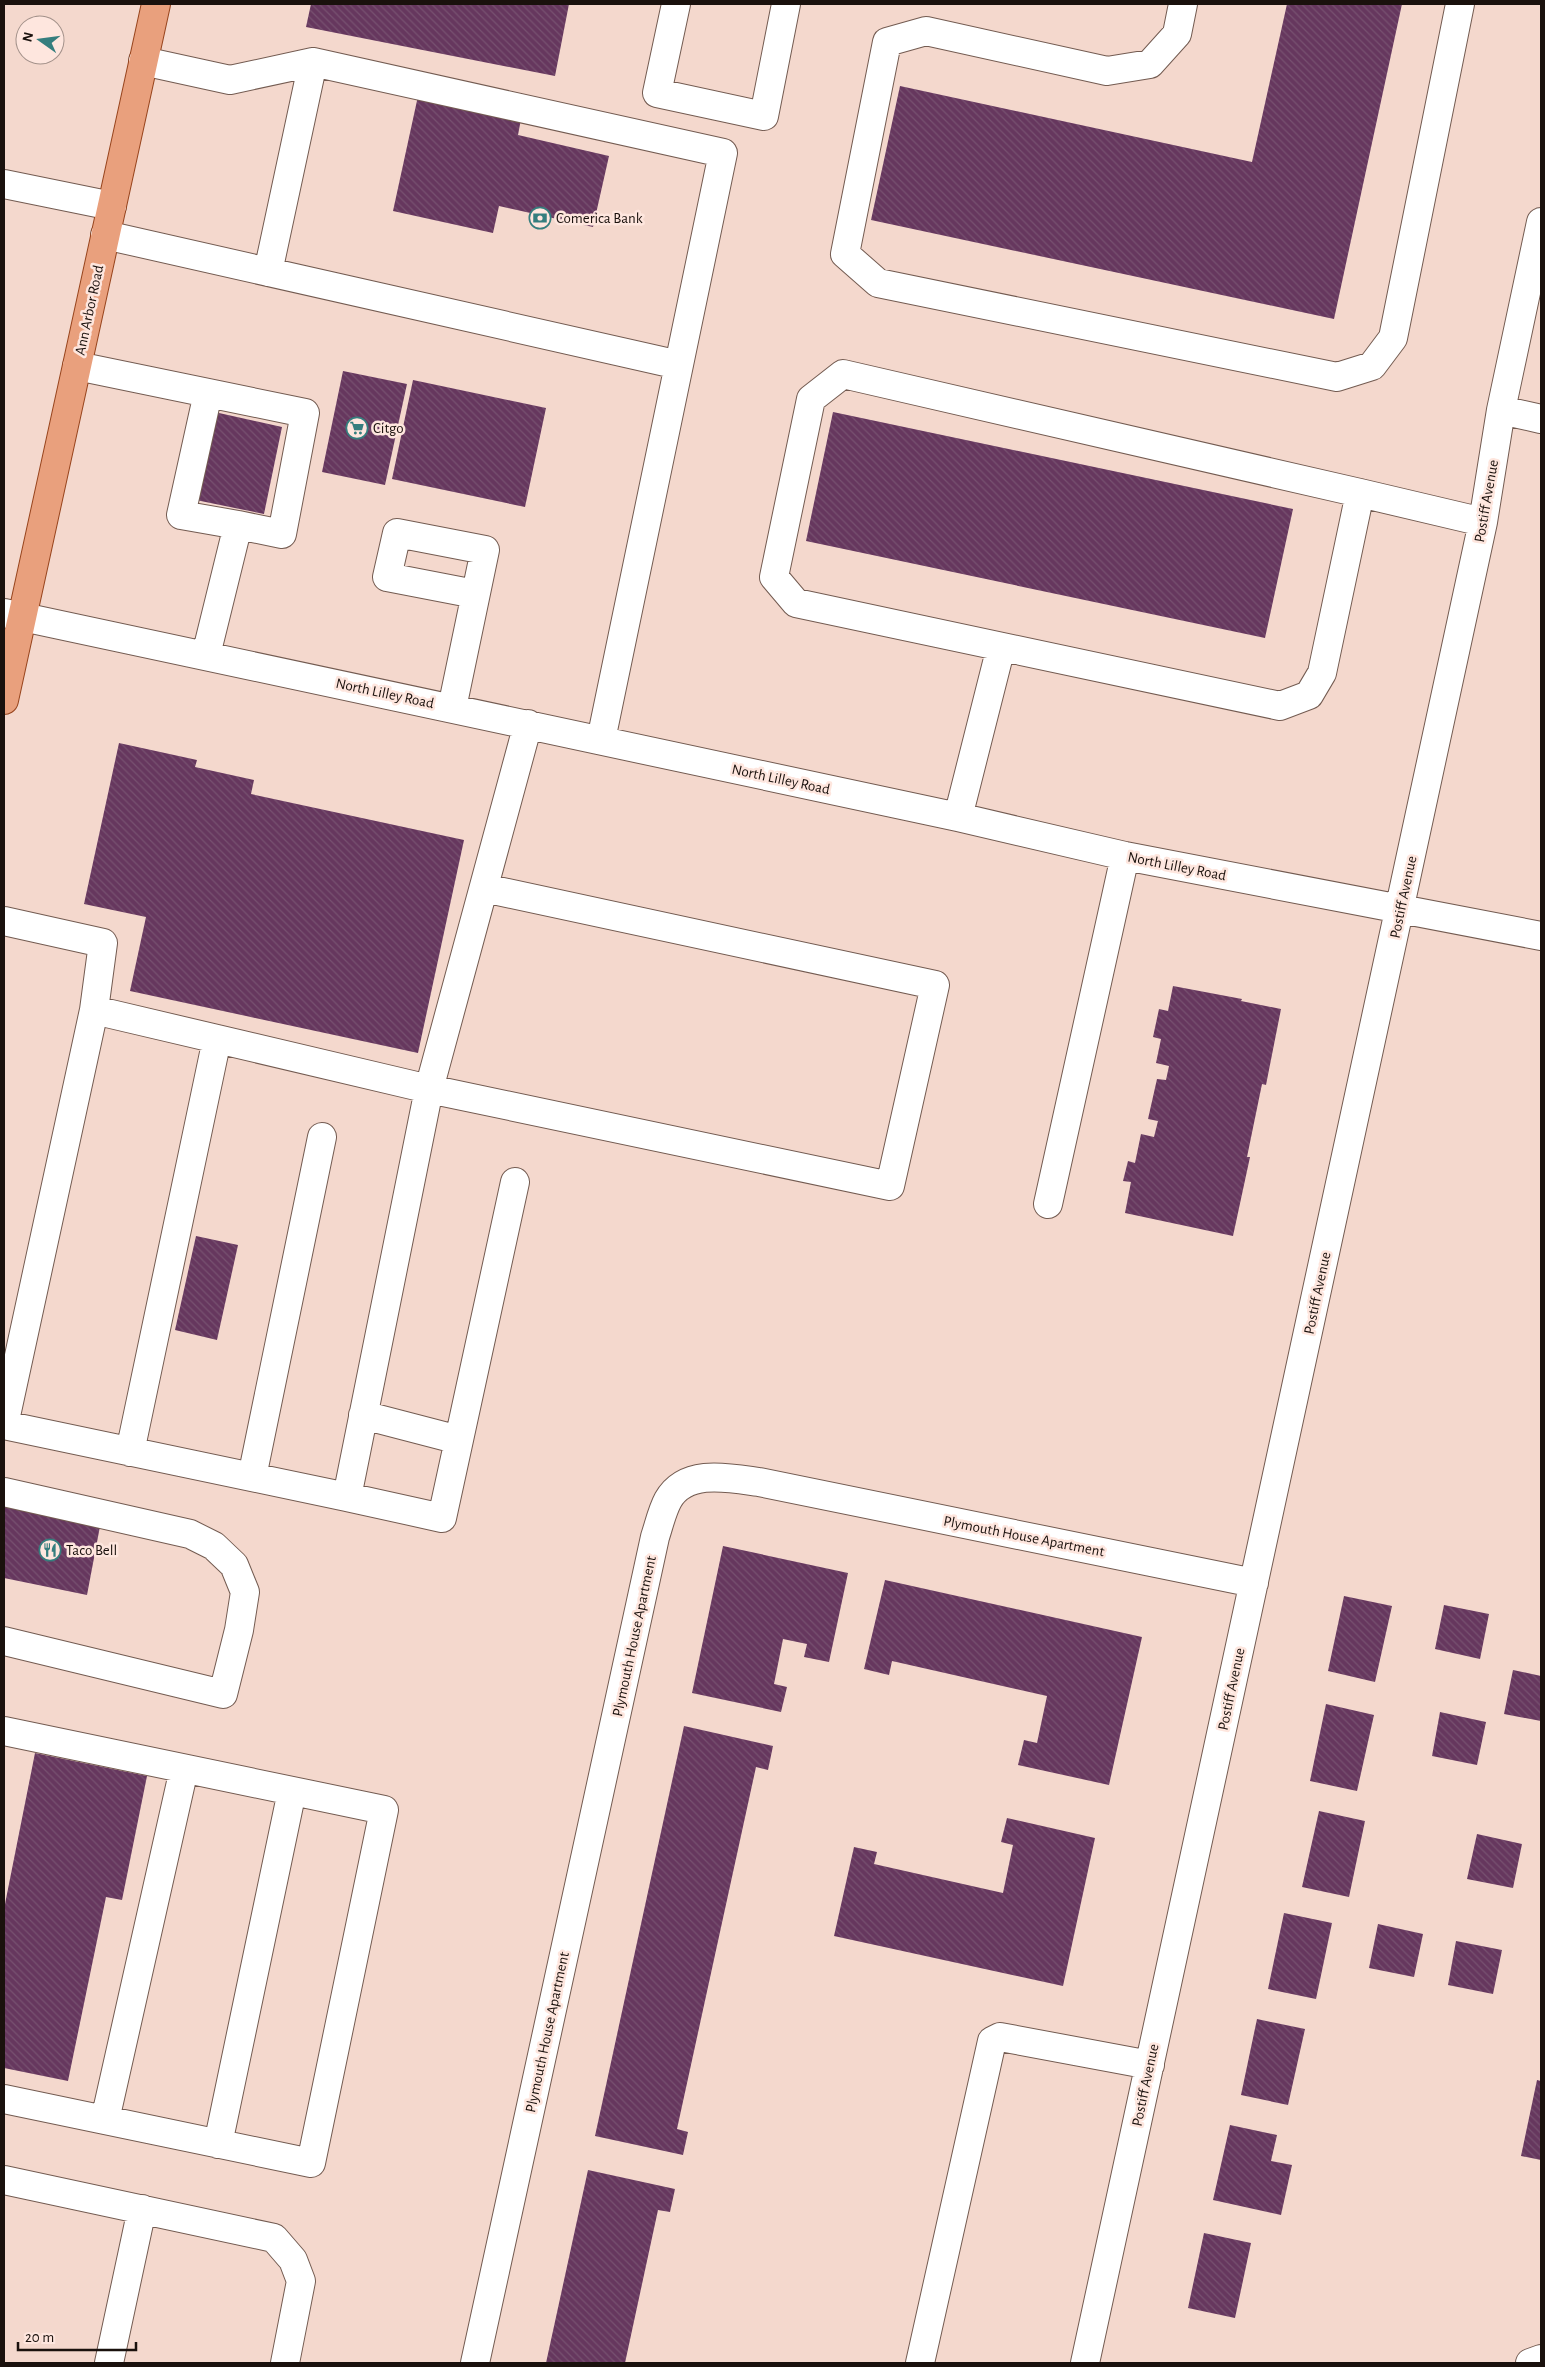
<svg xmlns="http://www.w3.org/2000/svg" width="1545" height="2367" font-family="'Alegreya Sans',sans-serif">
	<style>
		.building { fill: url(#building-back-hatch) }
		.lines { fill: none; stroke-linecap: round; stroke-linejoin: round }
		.minor-casing { stroke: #735b51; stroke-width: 30 }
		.major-casing { stroke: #97441d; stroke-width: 30 }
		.minor { stroke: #fff; stroke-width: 28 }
		.major { stroke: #e9a07d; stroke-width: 28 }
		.labels { text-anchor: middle; stroke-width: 5; stroke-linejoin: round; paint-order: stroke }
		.poi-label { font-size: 15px; fill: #1a110d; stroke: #fee6de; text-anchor: start }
		.street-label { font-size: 15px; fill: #1a110d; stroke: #fee6de }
	</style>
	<defs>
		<pattern id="building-back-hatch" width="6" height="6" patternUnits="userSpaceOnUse" patternTransform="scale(1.25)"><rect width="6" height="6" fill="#66375e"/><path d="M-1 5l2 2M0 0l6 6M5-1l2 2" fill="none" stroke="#775170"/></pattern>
	</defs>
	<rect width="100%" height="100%" fill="#f4d8cd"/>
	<path class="building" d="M311,4H569L555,76L306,27Z
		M1287,4H1402L1334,319L871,220L900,86L1252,162Z
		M418,96L521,119L518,135L609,156L593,227L499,206L493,233L393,211Z
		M343,371L407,384L385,485L322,472Z
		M413,380L546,408L525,507L392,479Z
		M210,411L282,427L264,514L191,499Z
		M833,412L1293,509L1265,638L806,541Z
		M119,743L197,760L195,767L254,780L251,794L464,840L418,1053L130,991L146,917L84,904Z
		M1173,986L1242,999L1241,1001L1281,1009L1266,1085L1262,1084L1247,1157H1250L1233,1236L1125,1213L1131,1182L1123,1181L1128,1161L1135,1163L1141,1134L1154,1137L1158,1121L1148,1119L1157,1079L1166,1080L1169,1066L1156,1063L1161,1039L1153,1037L1159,1009L1168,1011Z
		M196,1236L238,1245L217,1340L175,1330Z
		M4,1502L101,1521L87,1595L4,1578Z
		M723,1546L848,1573L829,1662L804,1657L807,1644L783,1639L774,1684L787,1687L781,1712L692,1693Z
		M885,1580L1142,1637L1109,1785L1018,1765L1024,1740L1037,1743L1047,1696L892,1661L889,1675L864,1669Z
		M1344,1596L1392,1606L1375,1682L1328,1671Z
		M1444,1605L1489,1614L1480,1659L1435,1649Z
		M1513,1670L1541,1676V1721L1504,1714Z
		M1326,1704L1374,1715L1357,1791L1310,1781Z
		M1440,1712L1486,1722L1477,1765L1432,1756Z
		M684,1726L773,1746L768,1770L756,1767L677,2129L688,2132L683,2155L595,2136Z
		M35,1753L147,1776L122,1900L106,1897L68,2081L4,2068V1909Z
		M1319,1811L1365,1821L1349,1897L1302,1887Z
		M1007,1818L1095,1838L1063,1986L834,1936L854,1847L877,1852L874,1864L1003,1893L1013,1845L1001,1842Z
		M1477,1834L1522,1844L1513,1888L1467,1879Z
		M1284,1913L1332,1923L1316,1999L1268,1989Z
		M1378,1924L1423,1934L1414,1977L1369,1968Z
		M1456,1941L1502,1950L1493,1994L1448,1985Z
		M1257,2019L1305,2029L1288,2105L1241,2095Z
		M1537,2080L1541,2081V2160L1521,2156Z
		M1230,2125L1277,2135L1271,2161L1292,2165L1281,2215L1213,2200Z
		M588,2170L675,2189L670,2212L658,2210L625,2363H546Z
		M1204,2233L1251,2243L1235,2318L1188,2308Z"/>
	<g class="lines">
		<g class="minor-casing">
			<path id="minor" d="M676,4L657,93L764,116L786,4
				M1183,4L1177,34L1150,64L1107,71L926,31L887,42L845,254L878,283L1337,377L1372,366L1393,338L1460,4
				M143,61L230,80L313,62L723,153L601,740
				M4,184L112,206
				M105,235L679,365
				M268,272L313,62
				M77,366L305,413L282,534L238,525L206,655
				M208,393L181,515L238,525
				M1501,410L1541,419
				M1360,493L843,374L811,399L774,577L796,603L1280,706L1309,695L1322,673L1360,493L1483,522
				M4,613L958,817L1125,856L1541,936
				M452,708L485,550L397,533L387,577L475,594
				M958,817L1001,647
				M4,921L103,943L94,1010
				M1048,1204L1125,856
				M363,1415L459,1440
				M4,1425L94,1010L429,1089L890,1186L935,985L484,888
				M4,1425L347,1497L429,1089L528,724
				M130,1452L217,1039
				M252,1477L322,1137
				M4,1492L190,1534L214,1546L234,1565L245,1592L239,1630L223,1694L4,1641
				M347,1497L442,1518L515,1182
				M4,1731L384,1810L311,2163L4,2099
				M105,2120L184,1769
				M218,2144L292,1791
				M4,2180L274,2238L293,2260L301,2281L285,2363
				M109,2363L142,2209
				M475,2363L655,1537C659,1525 662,1511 668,1500C686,1468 730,1478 759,1482L1254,1583
				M920,2363L992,2041L1000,2037L1150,2065
				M1085,2363L1483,522L1501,410L1541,222
				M1530,2363L1541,2359"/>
		</g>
		<g class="major-casing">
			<path id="major" d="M4,700L156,4"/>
		</g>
		<use href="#minor" class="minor"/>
		<use href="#major" class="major"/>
	</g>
	<defs>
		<g id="bank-ring" transform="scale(1.125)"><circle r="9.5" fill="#fee6de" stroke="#357e7e" stroke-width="1.5"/><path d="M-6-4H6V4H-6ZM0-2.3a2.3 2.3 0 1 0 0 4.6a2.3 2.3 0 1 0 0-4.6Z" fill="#357e7e"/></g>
		<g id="supermarket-ring" transform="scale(1.125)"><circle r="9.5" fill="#fee6de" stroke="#357e7e" stroke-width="1.5"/><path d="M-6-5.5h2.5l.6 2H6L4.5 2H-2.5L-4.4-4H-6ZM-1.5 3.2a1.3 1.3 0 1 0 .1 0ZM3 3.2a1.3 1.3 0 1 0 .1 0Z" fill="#357e7e"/></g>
		<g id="restaurant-ring" transform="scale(1.125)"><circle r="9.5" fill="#fee6de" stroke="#357e7e" stroke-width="1.5"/><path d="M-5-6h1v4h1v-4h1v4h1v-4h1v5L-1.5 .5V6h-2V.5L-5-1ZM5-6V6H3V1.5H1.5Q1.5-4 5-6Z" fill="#357e7e"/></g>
	</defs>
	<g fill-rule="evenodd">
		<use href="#bank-ring" x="540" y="218"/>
		<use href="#supermarket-ring" x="357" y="428"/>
		<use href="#restaurant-ring" x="50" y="1550"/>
	</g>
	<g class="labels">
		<g class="poi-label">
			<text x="556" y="223">Comerica Bank</text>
			<text x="373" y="433">Citgo</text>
			<text x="66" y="1555">Taco Bell</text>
		</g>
		<g class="street-label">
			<text transform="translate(89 310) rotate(-78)" y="5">Ann Arbor Road</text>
			<text transform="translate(1486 501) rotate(-80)" y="5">Postiff Avenue</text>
			<text transform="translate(385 693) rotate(12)" y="5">North Lilley Road</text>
			<text transform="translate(781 779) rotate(12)" y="5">North Lilley Road</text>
			<text transform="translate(1177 866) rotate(11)" y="5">North Lilley Road</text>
			<text transform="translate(1403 897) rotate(-78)" y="5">Postiff Avenue</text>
			<text transform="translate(1317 1293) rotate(-78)" y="5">Postiff Avenue</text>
			<text transform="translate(1024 1536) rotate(11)" y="5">Plymouth House Apartment</text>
			<text transform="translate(634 1636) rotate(-78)" y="5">Plymouth House Apartment</text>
			<text transform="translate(1231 1689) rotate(-78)" y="5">Postiff Avenue</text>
			<text transform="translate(547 2032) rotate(-78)" y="5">Plymouth House Apartment</text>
			<text transform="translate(1145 2085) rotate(-78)" y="5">Postiff Avenue</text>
		</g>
	</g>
	<rect width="1545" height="2367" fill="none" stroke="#1a110d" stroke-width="10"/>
	<g transform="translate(40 40) rotate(284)"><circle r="24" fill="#fee6de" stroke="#a3918a"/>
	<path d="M0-4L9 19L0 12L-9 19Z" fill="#357e7e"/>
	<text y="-8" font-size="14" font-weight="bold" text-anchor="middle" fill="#1a110d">N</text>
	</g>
	<path d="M18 2342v8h118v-8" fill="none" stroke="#1a110d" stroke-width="2.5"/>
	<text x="25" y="2342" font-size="15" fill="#1a110d" stroke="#fee6de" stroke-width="4" paint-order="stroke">20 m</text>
</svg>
